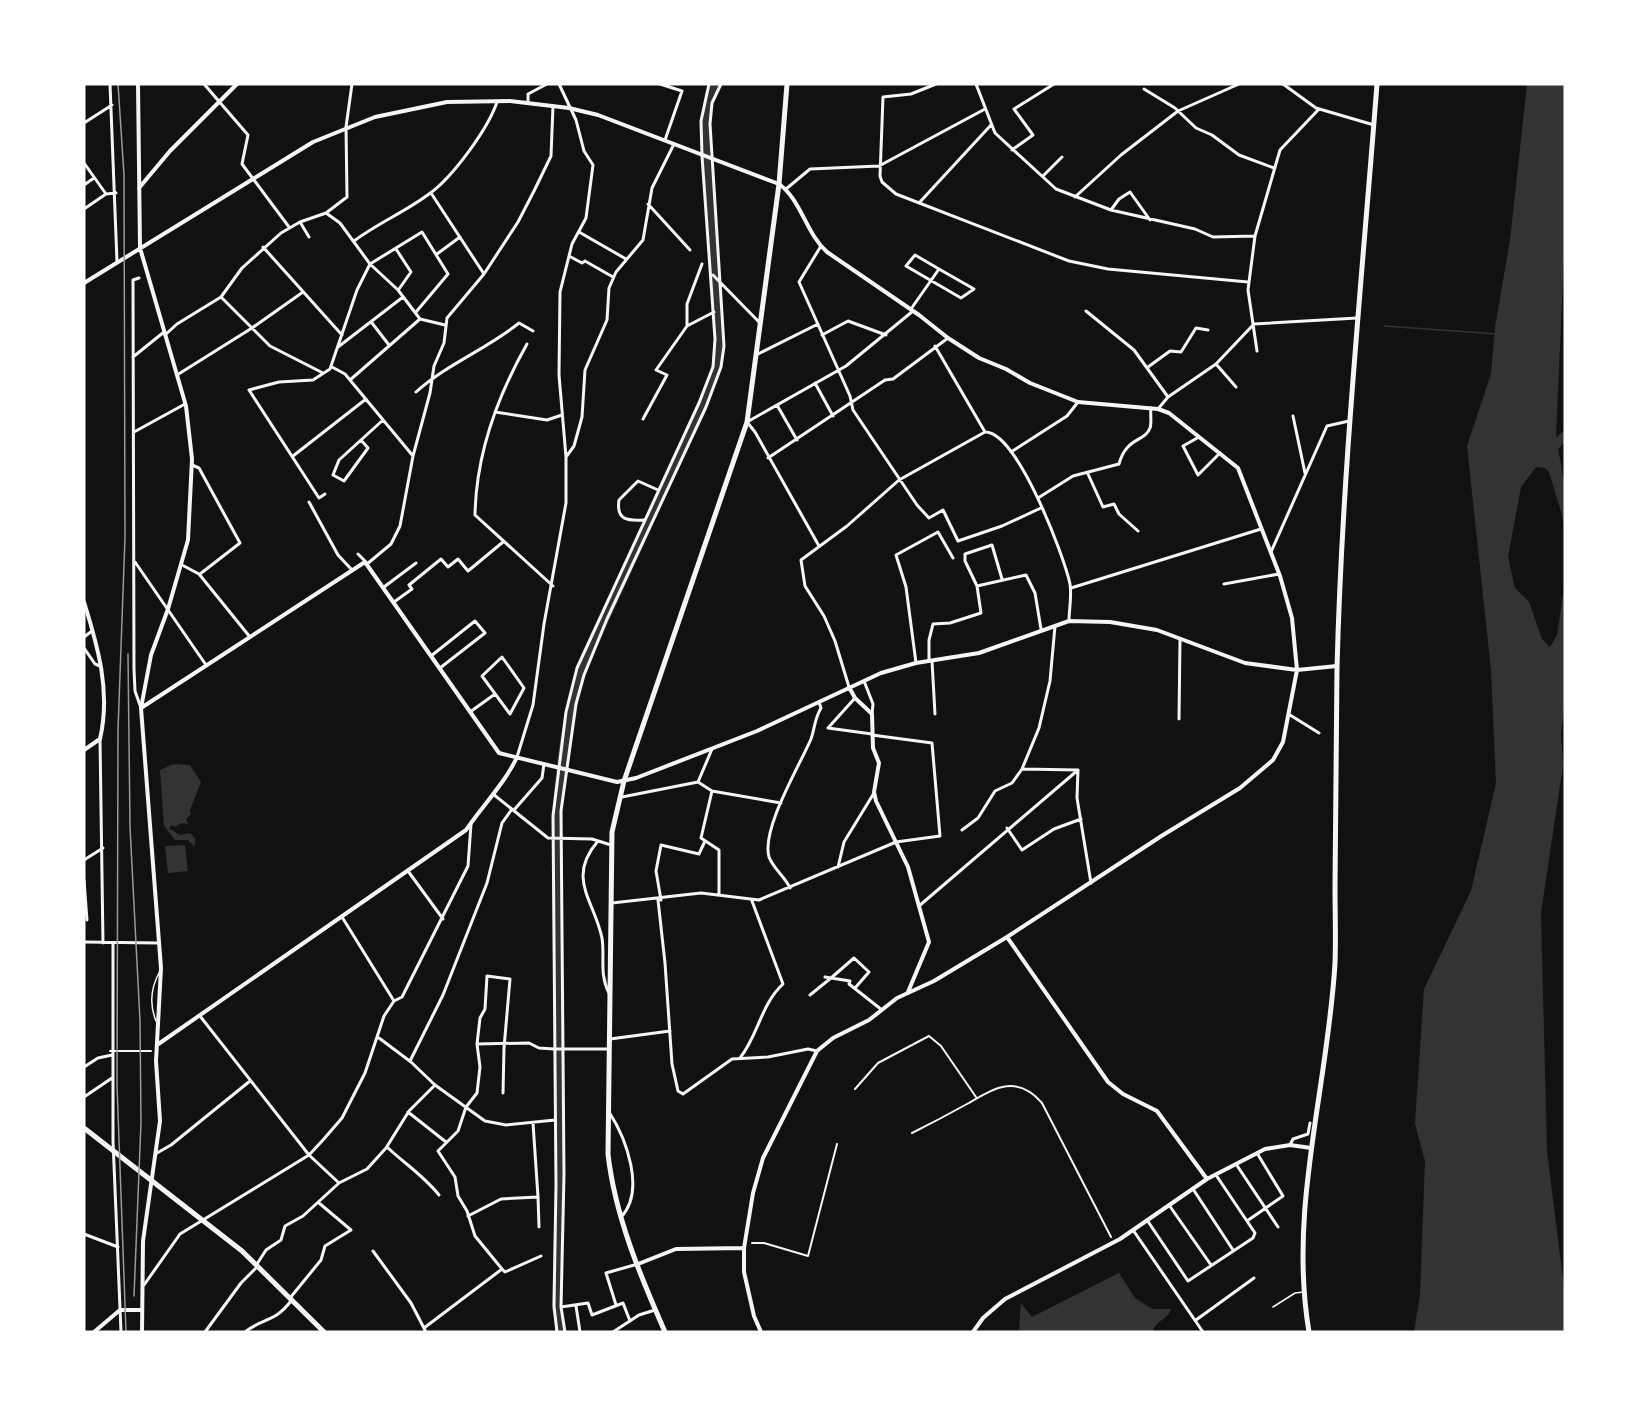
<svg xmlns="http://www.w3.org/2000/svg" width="1649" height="1416" font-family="'IBM Plex Sans',sans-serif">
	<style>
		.water { fill: #333 }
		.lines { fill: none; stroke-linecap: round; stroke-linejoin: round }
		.stream { stroke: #333; stroke-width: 1.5 }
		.river { stroke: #333; stroke-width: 10 }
		.service { stroke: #f5f5f5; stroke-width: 1.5 }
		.pedestrian { stroke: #f5f5f5; stroke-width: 2 }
		.minor { stroke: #f5f5f5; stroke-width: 3 }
		.tertiary { stroke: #f5f5f5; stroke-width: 4 }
		.primary { stroke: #f5f5f5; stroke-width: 5 }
		.trunk { stroke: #f5f5f5; stroke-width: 5 }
		.rail { stroke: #9a9a9a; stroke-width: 1.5 }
	</style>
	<rect width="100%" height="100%" fill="#111"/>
	<path class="water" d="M1527,84H1565V234L1556,437L1565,487V536L1562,515L1549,472L1545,468L1536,467L1521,487L1508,557L1515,588L1529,602L1542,639L1550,647L1557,635L1565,582V699L1561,734L1563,765L1541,913L1547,1151L1565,1295V1332H1414L1420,1295L1425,1161L1415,1124L1424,989L1471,891L1496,783L1491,670L1467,446L1491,374L1495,327L1510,240Z
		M173,764L190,765L201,782L190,810L191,814L186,819L188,824L182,823L174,827L172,825L169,828L180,835L190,833L195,838V847L188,840H175L164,826L160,770Z
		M185,845L188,871L168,873L165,846Z
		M1119,1273L1135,1298L1152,1309H1171C1169,1319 1155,1320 1153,1332L1019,1331L1021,1303L1032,1317Z"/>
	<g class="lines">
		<path class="stream" d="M1384,326L1497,334"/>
		<path class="river" d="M1547,452L1565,436
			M561,1332L557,1308L560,1182L557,816C561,767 566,715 582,668L703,403L717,365L720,340L705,128L710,94L715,84"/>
		<path class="service" d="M156,1021C149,1004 151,987 160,971
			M1273,1307L1295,1293L1304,1292"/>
		<path class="pedestrian" d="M110,1051H151
			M855,1089L878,1063L929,1036L941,1046L976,1097
			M912,1133C930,1124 949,1114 967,1104C993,1089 1016,1073 1042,1103L1111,1237
			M752,1243H764L808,1256L837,1144"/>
		<path class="minor" d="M110,84L117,262
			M204,84L248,135L242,164L289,227
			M559,84L576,120L584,151L593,165L586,218L572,244L560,292L559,375L566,457
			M660,84L682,91L665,140
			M936,84L911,94L883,97L880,176L882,182L896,194L1069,261L1108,269L1248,282
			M976,84L995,133L1056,189L1111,210L1195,229L1213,237L1255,236
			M1283,84L1316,108L1374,125
			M1144,89L1175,108L1196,128L1212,135L1239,155L1274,168
			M528,103V94L547,84
			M84,123L112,105
			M1012,150L1033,135L1014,109L1054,84
			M84,163L106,194
			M1044,175L1062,157
			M84,185L94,178
			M786,189L810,169L879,166L985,109
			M431,193L484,274
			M1075,197L1121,155L1178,111L1239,84
			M919,203L991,125
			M648,204L690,250
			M84,209L106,194L116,193
			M1111,210L1119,199L1130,192L1150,220
			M326,213L340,223L370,264L398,290L420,319L445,325
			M300,222L309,237
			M579,232L626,259
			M354,241C378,223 405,212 429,194C452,178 488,129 497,102
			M821,246L799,282L850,396L853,410L917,505L929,518L943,510L958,541L1002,526L1041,508
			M263,247L342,335
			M396,249L411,272L399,289
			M437,254L460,237
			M569,256L582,263L585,261L613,277
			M713,275L759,322
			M139,278L133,280L134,669L135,691L141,708
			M221,297L270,346L323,373
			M911,309L939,269L915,255L906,266L961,298L974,289L939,269
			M1086,311L1134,350L1168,397
			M372,323L389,345
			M687,326L714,312
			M165,335L177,324L221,297L242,268L281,233L300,222L326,213L347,197L346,127L352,84
			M822,335L848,321L886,335
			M527,344C497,397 476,454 475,515L553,586
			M935,346L985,432
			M338,347L403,297
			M1257,351L1248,290L1255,236L1280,150L1319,109
			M758,354L818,324
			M133,357L164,332
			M1216,364L1236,387
			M332,367L345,374L413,456
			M1148,367L1170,351L1181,352L1196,328L1208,330
			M177,375L252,328L303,292
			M350,380L420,319
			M815,383L833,416
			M416,392C447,364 487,349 519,323L533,331
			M777,405L797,440
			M1158,409L1168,397L1216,364L1254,324L1357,318
			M495,412L547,420L562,415
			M1293,416L1305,473
			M643,419L667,375L656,370L687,326V304L702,264
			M134,432L185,404
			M1199,437L1183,446L1198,475L1220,453
			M361,440L368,448L344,481L333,475L339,460L383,420
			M1011,452L1067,416L1078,402
			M293,456L366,399
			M768,458L885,380L893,379L948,338
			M192,465L199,468L240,543L200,574
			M1088,474L1103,507L1114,504L1119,514L1138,531
			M325,494L319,498L249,390L279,382L313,380L330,369L357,290L370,264L422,232L448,274L416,312
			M1038,498L1073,476L1119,464C1126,437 1145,442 1150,428C1152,423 1150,414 1151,408
			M309,502L338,555L352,570
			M644,520C627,521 616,520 619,500L638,481L658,490
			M819,546L755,432L747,422L846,366L913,311
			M1271,552L1327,426L1349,421
			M358,554L365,561
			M135,562L206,665
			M367,564L391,544L400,526L413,456L430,393L434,366L444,343L447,318L484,274L518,222L534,191L551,156L553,106
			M182,565L199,574L250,637
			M1002,579L992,545L965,554V561L977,586L1026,575L1035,593L1041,629
			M1224,584L1279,574
			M384,587L416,563
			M1071,588L1261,529
			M394,602L412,589L409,585L441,559L448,567L458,559L468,571L503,542
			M84,637L92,631
			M84,648L95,664L100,666
			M431,656L475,621L485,633L440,668
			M502,657L524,688L510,714L482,676Z
			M929,660V640L933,624L950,623L981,613L977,586
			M932,661L935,714
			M916,663L906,587L896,555L938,532L953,558
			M864,681L873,704L872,714
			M849,687L835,641L824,616L805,586L801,560L847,526L899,480L985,432C1017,431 1064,556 1070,584C1072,596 1069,610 1069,621
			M855,698L828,728L872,734
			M470,712L495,694
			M1290,715L1319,733
			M1179,719L1180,639
			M100,739L103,943
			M517,757L533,705L544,624L566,503V457L574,446L582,417L585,370L607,320L609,288L616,272L643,240L652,188L674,144
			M1022,769L1078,770L1077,798L1091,883
			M698,782L712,749
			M712,791L701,838L719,850V894
			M493,794L548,838L592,839L611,845
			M622,797L698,782L712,791L781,803
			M514,810L542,778L544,764
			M1007,828L1022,850L1054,829L1081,819
			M962,830L978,818L995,791L1012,783L1022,769L1039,728L1050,681L1055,626
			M598,841C566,878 594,900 602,938C605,957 599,974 609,993
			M84,860L103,848
			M838,867L844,842L874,793
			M408,871L443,919
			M84,880L87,920
			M790,888C785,877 773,868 769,857C761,829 800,765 811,739C815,728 814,720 821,708L819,702
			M658,900L665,963L672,1064L678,1091L683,1094L732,1059L768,1057L808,1049L817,1051
			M661,900L656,871L661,845L699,854L705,841
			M612,903L701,893L759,900L896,842L940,836L932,743L872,735
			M919,906L1078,770
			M342,917L394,1001
			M84,942L158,943
			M113,943V1141L121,1332
			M855,988L869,972L854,958L831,978L850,981L849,984L882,1010
			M810,995L831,978L825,977
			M200,1016L309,1155L339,1183
			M379,1038L411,1062L435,1085L485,1121L506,1125L555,1120
			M610,1039L670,1031
			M477,1044L480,1018L485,1009L487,976L510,979L504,1048L503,1093
			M740,1058C758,1036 761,1004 783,984L752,901
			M410,1061L443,995L487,883L502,823L512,809
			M84,1067L98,1058L112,1055
			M84,1097L112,1078
			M408,1112L446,1142
			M609,1112C626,1138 646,1191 621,1217
			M1290,1145L1293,1139L1308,1134L1310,1123
			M387,1147C405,1164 424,1176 439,1195
			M157,1153L171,1145L250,1081
			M1236,1164L1278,1227
			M1193,1189L1233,1250
			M538,1197L539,1227
			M1169,1205L1211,1265
			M468,1216L501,1199L538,1197L533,1123
			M1147,1220L1188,1281L1253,1238L1255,1233L1216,1175
			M1247,1221L1283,1196L1257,1153
			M1133,1230L1203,1332
			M84,1234L118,1247
			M373,1251L411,1303L426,1332
			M257,1264L266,1250L281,1240L285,1226L303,1216L339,1183L367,1169L386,1148L409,1111L435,1085
			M502,1269L475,1236L467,1211L458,1196L455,1177L438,1151L458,1131L466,1107L477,1093L480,1067L477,1044L529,1043L539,1048L554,1049H608
			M144,1285L180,1234L309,1155L323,1140L342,1118L365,1073L384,1016L394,1001L402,997L468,866L471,824
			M290,1298L321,1260L325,1246L351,1230L319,1203
			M616,1305L606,1273L638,1264
			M576,1306L580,1332
			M561,1307L588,1303L592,1315L623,1303L630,1321
			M1196,1320L1254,1278
			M424,1328L502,1269L505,1272L541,1256
			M205,1332L241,1283L257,1267
			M245,1332C264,1317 274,1323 291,1301
			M557,1332L554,1306L556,1185L553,816L566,712L577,668L699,403L713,367L715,339L702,156L701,121L709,84
			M565,1332L561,1307L564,1175L561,811L576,704L584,675L607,619L706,407L721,367L724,346L710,124L712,103L721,84
			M613,1332L639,1315L655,1310"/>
		<path class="tertiary" d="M138,84L140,248L186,406L192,459L188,540L168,609L151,655L141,708L161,968L156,1061L160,1121L143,1241L142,1332
			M139,188L170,151L237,84
			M84,283L313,142L375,117L447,102L510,101L569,108L598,115L779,184C802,201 805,232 827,252L919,315L948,338L979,358L1006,369L1030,383L1078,402L1158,409L1169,413L1238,468L1280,576L1292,618L1297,670L1283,742L1273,760L1240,788L1163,835L1007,937L934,981L897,998L869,1020L833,1038L817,1051L763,1158L753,1193L744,1248V1272L754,1316L761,1332
			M84,602C98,647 111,692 100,739L84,750
			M849,687L855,698L872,714L873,748L879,763L874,792L876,801L908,867L929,942L908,992
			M141,708L365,562L499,753L617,782L636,778L757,731L881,673L916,663L979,653L1069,621L1110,622L1157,630L1245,663L1297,670L1337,666
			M1007,937L1108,1082L1123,1094L1157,1111L1207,1179
			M157,1045L466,830C483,805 505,783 517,757
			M638,1264L676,1249L744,1248
			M94,1332L120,1310H142
			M973,1332L983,1318L1005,1299L1120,1239L1207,1179L1265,1149L1290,1145L1311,1148"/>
		<path class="primary" d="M84,1128L242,1251L324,1332
			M1309,1332C1288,1208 1328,1087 1335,963C1336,938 1335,913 1335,888C1336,814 1336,741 1337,668C1342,473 1362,279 1377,84"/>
		<path class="trunk" d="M665,1332C640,1275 615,1216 608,1154L612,832L624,781L747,422L779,184L787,84"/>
		<path class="rail" d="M118,84L124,175L125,537L118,730L117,1085L126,1332
			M128,654L130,827L140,1021L141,1122L134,1296"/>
	</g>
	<rect width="1649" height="1416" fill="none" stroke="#ffffff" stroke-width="171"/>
</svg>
